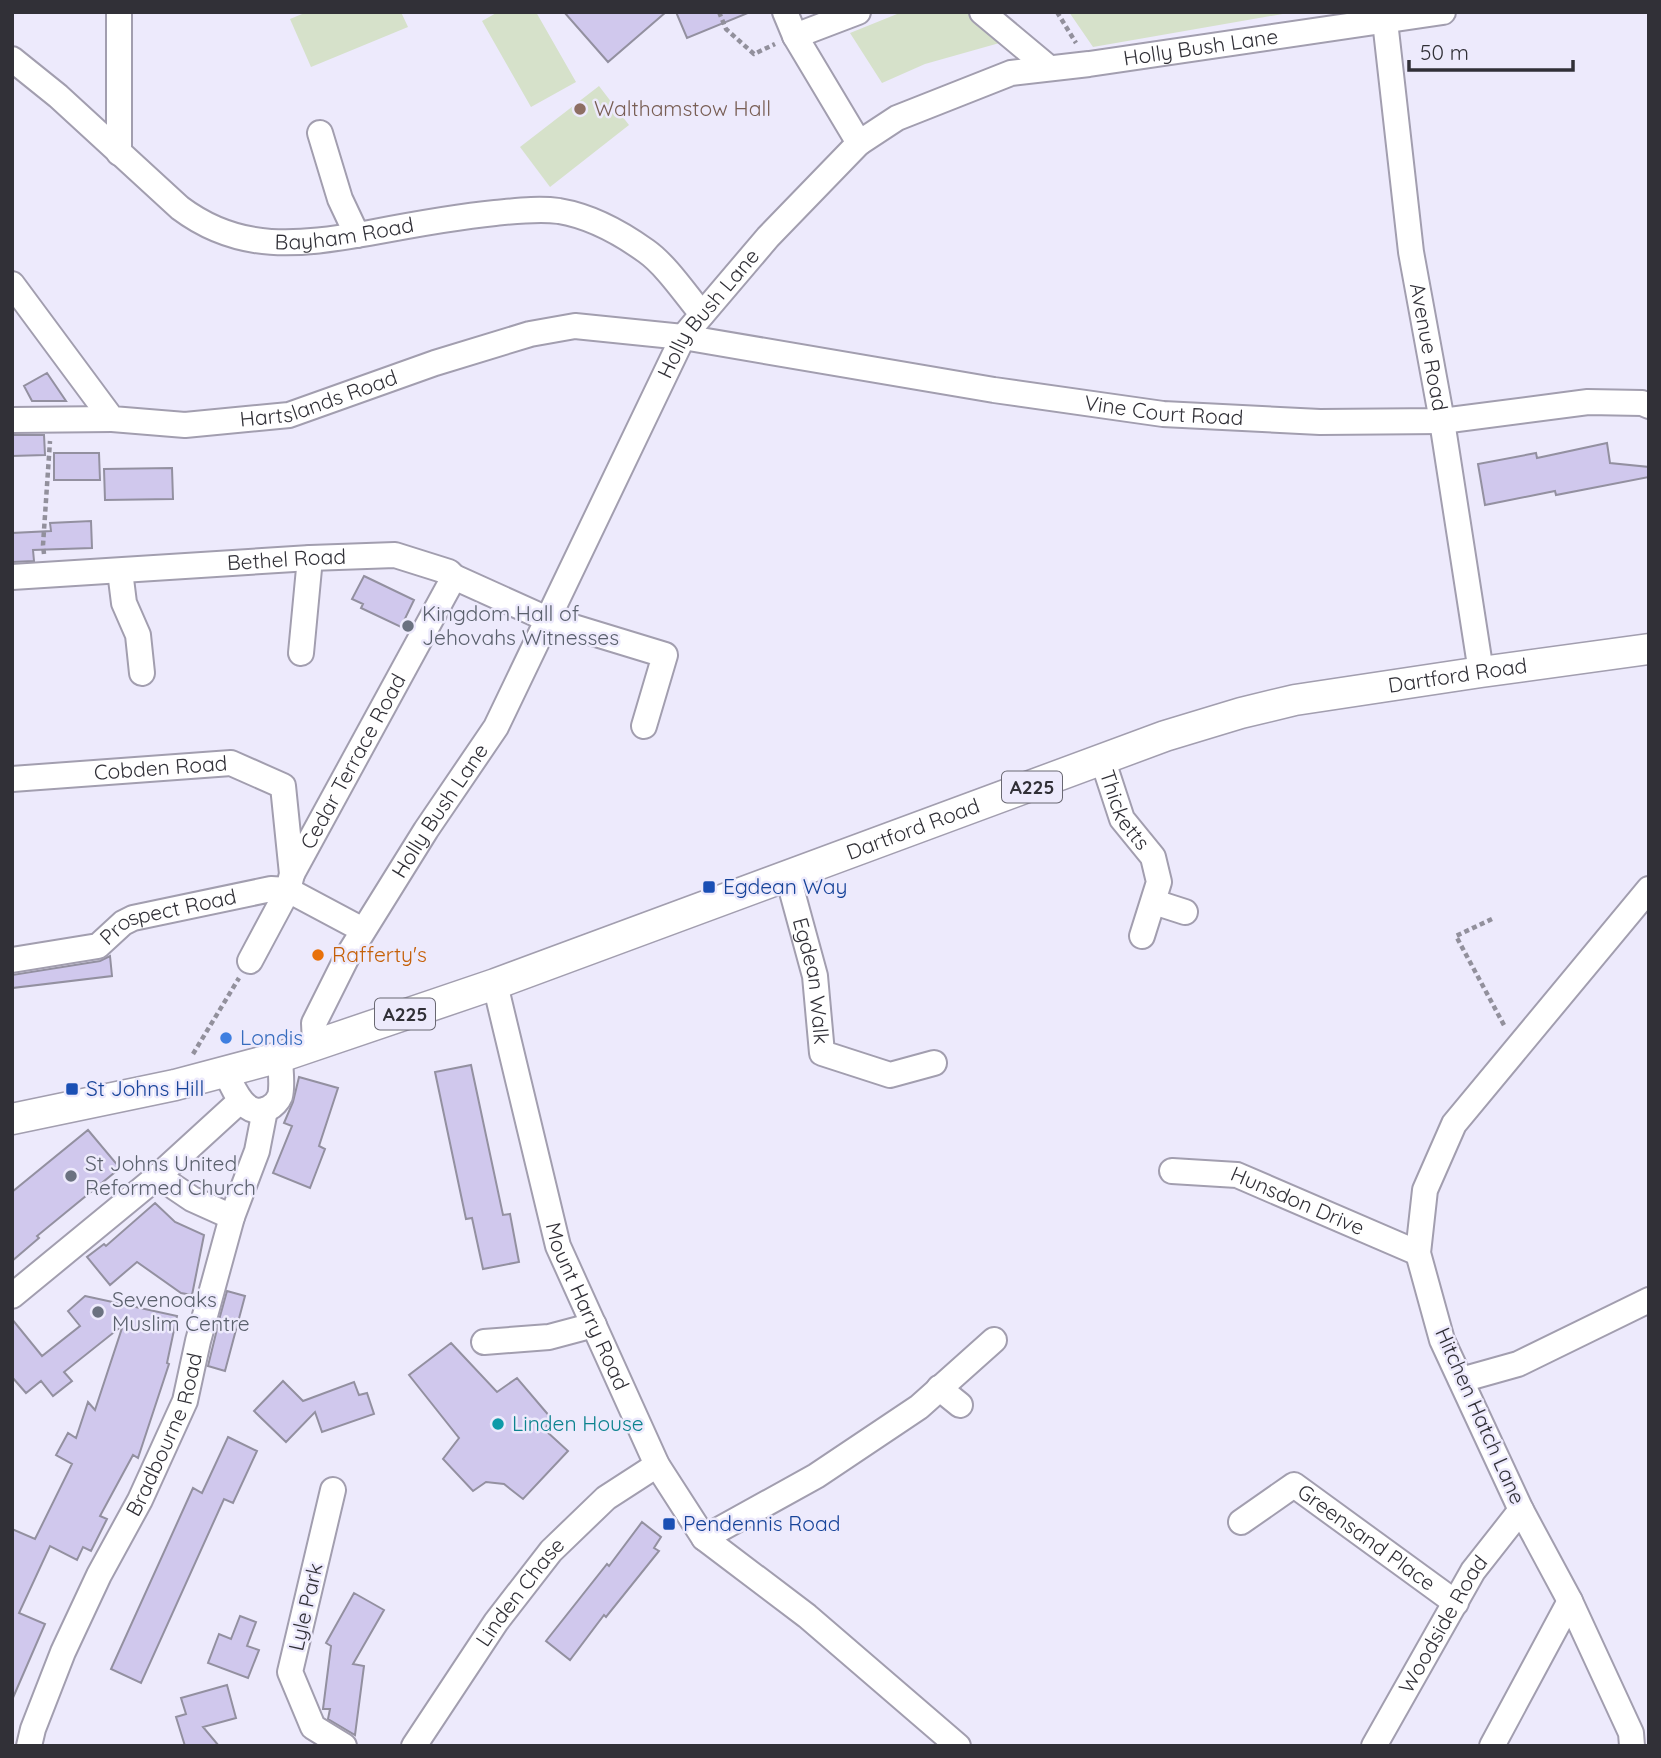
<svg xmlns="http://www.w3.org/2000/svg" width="1661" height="1758" font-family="Quicksand,sans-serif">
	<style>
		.green { fill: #d6e1ca }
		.building { fill: #d0c8ed; stroke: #9390a0; stroke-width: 2 }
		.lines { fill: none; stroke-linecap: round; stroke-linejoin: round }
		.minor-casing { stroke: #a29eaf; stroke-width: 28 }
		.major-casing { stroke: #a29eaf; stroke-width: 33 }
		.path { stroke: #92909c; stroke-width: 4.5; stroke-dasharray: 5 3.5; stroke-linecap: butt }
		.minor { stroke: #fff; stroke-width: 24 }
		.major { stroke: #fff; stroke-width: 30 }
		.education-dot { fill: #8d6e63; stroke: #edeafc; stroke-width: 2.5 }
		.worship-dot { fill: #6b7280; stroke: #edeafc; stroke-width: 2.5 }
		.transit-dot { fill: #1a4fb4; stroke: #edeafc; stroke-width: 2.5 }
		.food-dot { fill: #e8710a; stroke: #edeafc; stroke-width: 2.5 }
		.shop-dot { fill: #3f7fe0; stroke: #edeafc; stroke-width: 2.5 }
		.culture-dot { fill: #0f9aa8; stroke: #edeafc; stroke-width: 2.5 }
		.labels { text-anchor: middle; stroke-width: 5; stroke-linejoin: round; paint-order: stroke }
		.shield { fill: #edeafc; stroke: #696872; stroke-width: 2 }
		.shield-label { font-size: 19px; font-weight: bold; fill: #313037 }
		.street-label { font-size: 21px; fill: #313037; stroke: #edeafc }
		.education-label { font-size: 21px; fill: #785e54; stroke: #edeafc; text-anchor: start }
		.worship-label { font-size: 21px; fill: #5b616d; stroke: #edeafc; text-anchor: start }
		.transit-label { font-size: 21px; fill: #164399; stroke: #edeafc; text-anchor: start }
		.food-label { font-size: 21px; fill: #c56008; stroke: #edeafc; text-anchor: start }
		.shop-label { font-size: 21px; fill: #366cbe; stroke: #edeafc; text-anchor: start }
		.culture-label { font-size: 21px; fill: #0d838f; stroke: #edeafc; text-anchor: start }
	</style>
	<rect width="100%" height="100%" fill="#edeafc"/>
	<path class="green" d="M307,12H401L408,27L311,67L290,19Z
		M498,12H536L576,82L531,107L482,21Z
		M902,12H970L1003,42L925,64L882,83L850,33Z
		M1069,12H1294L1093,47Z
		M599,86L629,125L550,187L520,147Z"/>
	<path class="building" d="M564,12H666L608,62Z
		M676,12H747L748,13L687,38Z
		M47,373L66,401H32L24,386Z
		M12,435H44L45,455L12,456Z
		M1607,443L1610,463L1649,467V477L1556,495L1555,491L1485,505L1478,464L1536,453L1537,458Z
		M54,453H99L100,480H54Z
		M172,468L173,499L105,500L104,469Z
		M91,521L92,548L33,550L34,561L12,562V533L51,531L50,523Z
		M364,576L414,600L401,627L361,608L363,604L352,599Z
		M110,956L112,976L12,988V975L100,961Z
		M471,1065L503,1215L510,1214L519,1262L483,1269L472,1218L466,1219L435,1072Z
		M299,1077L338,1088L319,1146L325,1149L310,1188L273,1173L292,1126L284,1123L293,1102Z
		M88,1130L120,1168L37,1236L39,1238L12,1261V1192Z
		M155,1203L175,1222L204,1235L192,1295L181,1293L137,1262L110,1285L87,1257L104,1244L106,1246Z
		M227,1291L245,1296L225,1371L208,1366L218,1325L229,1327L219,1320Z
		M85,1296L177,1316L167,1363L169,1364L138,1458L133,1455L100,1516L107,1519L91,1551L83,1547L77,1560L50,1546L19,1613L45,1624L12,1700V1529L35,1539L72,1464L56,1455L68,1433L76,1438L88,1402L95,1410L123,1325L64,1372L72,1381L53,1396L41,1381L26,1393L12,1377V1319L42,1356L80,1326L68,1311Z
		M451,1343L497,1392L517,1378L551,1418L545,1430L568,1451L523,1499L504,1484L486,1482L473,1491L443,1459L459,1438L409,1375Z
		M283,1381L303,1401L354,1382L359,1395L367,1393L374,1414L322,1432L315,1412L286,1442L254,1411Z
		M228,1437L257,1451L233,1503L224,1499L141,1683L111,1669L193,1488L202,1493Z
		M642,1522L661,1537L654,1548L659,1551L606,1617L604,1615L570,1660L546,1641L607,1564L609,1566Z
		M354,1593L384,1610L353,1664L364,1666L355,1735L328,1719L330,1709H323L331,1646L326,1643Z
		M240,1616L256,1622L247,1646L259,1650L248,1678L208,1663L219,1634L231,1639Z
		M227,1685L236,1718L203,1727L219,1746H185L176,1717L186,1714L181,1698Z"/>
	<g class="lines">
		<g class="minor-casing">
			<g id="minor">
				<path d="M785,12L795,36"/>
				<path d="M858,12L795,36L859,143"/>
				<path d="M982,12L1049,68"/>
				<path id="s1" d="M1385,21L1411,252L1442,421L1481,672"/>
				<path id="s2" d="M12,59L58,96L180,208C240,253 299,245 369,233C411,225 453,217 495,213C516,211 538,208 559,211C589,216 621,233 646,251C666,265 686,295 702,314"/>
				<path d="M320,133L340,199L357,235"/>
				<path d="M119,153V12"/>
				<path id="s3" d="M12,284L112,419L185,425L289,415L435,363L530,334L575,326L683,337L994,390L1163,414L1320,422L1442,421L1588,402L1642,403L1649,406"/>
				<path d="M12,420L112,419"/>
				<path d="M120,571L124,603L138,635L142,673"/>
				<path id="s4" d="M12,577L310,558L395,555L449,572L454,577L547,619L665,655L644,726"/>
				<path d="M301,653L310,558"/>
				<path id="s5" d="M1103,761L1122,819L1153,857L1159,882L1142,936"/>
				<path id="s6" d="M12,779L231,763L283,786L292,874L288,890L363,930"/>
				<path id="s7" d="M292,874L454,577"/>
				<path id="s8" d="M788,877L815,976L822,1053L890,1075L934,1063"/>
				<path d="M1154,902L1185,912"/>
				<path id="s9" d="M12,960L98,946L123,923L133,918L271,889L288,890L250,961"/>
				<path id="s10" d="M495,984L558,1246L657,1465L704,1538L807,1616L958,1746"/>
				<path id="s11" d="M315,1044L314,1023L347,957L426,830L496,727L683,337L768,237L859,143L897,118L1011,73L1089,64L1443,12"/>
				<path d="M225,1070C232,1086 245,1121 269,1108C273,1106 278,1101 280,1096C283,1085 280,1068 280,1057"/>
				<path id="s12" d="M1172,1171L1237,1175L1418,1253"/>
				<path d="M158,1176L192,1199L232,1217"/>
				<path d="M12,1296L158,1176L240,1101"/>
				<path d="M484,1342L549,1337L594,1325"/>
				<path d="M1461,1380L1518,1364L1649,1300"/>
				<path d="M939,1388L960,1405"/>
				<path d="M333,1490L290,1672L313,1727L344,1746"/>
				<path id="s13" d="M1241,1522L1294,1485L1456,1603"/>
				<path d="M704,1538L816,1476L919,1407L994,1340"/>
				<path id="s14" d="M29,1746L33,1729L63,1652L99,1575L140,1500L185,1401L198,1341L232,1217L257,1151L265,1110"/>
				<path id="s15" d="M414,1746L496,1622L551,1551L606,1498L657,1465"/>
				<path id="s16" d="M1374,1746L1473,1571L1521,1510"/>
				<path d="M1492,1746L1570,1601"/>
				<path d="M1632,1746L1631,1733L1570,1601L1521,1510L1442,1340L1418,1253L1425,1190L1454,1124L1649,889"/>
			</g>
		</g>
		<g class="major-casing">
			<g id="major">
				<path id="s17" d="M12,1119L175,1085L280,1057L495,984L1165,736L1241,713L1295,700L1481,672L1649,649"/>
			</g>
		</g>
		<path class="path" d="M719,12L726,29L754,54L775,44
			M1057,12L1076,43
			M44,554L43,545L50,441
			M1492,919L1456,936L1505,1027
			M193,1054L239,978"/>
		<use href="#minor" class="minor"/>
		<use href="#major" class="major"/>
	</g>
	<circle class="education-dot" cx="580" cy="109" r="7"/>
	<g class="worship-dot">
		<circle cx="408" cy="626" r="7"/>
		<circle cx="71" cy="1176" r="7"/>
		<circle cx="98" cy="1312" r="7"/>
	</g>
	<g class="transit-dot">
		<rect x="702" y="880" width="14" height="14" rx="3.5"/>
		<rect x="65" y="1082" width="14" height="14" rx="3.5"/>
		<rect x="662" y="1517" width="14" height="14" rx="3.5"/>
	</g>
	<circle class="food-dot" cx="318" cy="955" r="7"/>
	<circle class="shop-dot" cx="226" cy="1038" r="7"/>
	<circle class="culture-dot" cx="498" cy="1424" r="7"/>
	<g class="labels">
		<g class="shield">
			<rect x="1002" y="771.5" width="60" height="31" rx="5"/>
			<rect x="375" y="998.5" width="60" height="31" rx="5"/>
		</g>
		<g class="shield-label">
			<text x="1032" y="794">A225</text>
			<text x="405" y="1021">A225</text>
		</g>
		<g class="street-label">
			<text dy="7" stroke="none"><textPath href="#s11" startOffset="1423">Holly Bush Lane</textPath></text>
			<text dy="7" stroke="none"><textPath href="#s2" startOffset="397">Bayham Road</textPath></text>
			<text dy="7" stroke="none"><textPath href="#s11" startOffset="835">Holly Bush Lane</textPath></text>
			<text dy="7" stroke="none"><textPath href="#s1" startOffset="329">Avenue Road</textPath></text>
			<text dy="7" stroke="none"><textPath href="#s3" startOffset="378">Hartslands Road</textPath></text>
			<text dy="7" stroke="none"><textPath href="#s3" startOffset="1241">Vine Court Road</textPath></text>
			<text dy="7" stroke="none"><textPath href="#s4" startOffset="275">Bethel Road</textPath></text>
			<text dy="7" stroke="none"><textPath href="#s17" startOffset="1516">Dartford Road</textPath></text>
			<text dy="7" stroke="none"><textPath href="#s7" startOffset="128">Cedar Terrace Road</textPath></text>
			<text dy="7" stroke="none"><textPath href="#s6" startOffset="149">Cobden Road</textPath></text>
			<text dy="7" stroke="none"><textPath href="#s5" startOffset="54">Thicketts</textPath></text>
			<text dy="7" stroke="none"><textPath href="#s11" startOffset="268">Holly Bush Lane</textPath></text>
			<text dy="7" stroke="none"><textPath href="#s17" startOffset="948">Dartford Road</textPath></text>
			<text dy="7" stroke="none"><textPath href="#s9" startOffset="166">Prospect Road</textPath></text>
			<text dy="7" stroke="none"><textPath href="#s8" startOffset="107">Egdean Walk</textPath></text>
			<text dy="7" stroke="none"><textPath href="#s12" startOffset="131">Hunsdon Drive</textPath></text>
			<text dy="7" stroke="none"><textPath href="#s10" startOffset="336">Mount Harry Road</textPath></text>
			<text transform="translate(1480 1416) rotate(66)" y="7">Hitchen Hatch Lane</text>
			<text dy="7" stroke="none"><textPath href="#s14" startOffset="341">Bradbourne Road</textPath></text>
			<text dy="7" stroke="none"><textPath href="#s13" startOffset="154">Greensand Place</textPath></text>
			<text dy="7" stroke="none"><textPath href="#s15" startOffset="187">Linden Chase</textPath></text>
			<text transform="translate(306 1607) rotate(-77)" y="7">Lyle Park</text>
			<text dy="7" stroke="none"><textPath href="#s16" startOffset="140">Woodside Road</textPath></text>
		</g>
		<g class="education-label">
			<text x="594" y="116">Walthamstow Hall</text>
		</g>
		<g class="worship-label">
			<text x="422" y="621">Kingdom Hall of<tspan x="422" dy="24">Jehovahs Witnesses</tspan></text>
			<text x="85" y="1171">St Johns United<tspan x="85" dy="24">Reformed Church</tspan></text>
			<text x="112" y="1307">Sevenoaks<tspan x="112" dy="24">Muslim Centre</tspan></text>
		</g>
		<g class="transit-label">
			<text x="723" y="894">Egdean Way</text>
			<text x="86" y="1096">St Johns Hill</text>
			<text x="683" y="1531">Pendennis Road</text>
		</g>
		<g class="food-label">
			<text x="332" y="962">Rafferty's</text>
		</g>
		<g class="shop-label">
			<text x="240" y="1045">Londis</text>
		</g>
		<g class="culture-label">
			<text x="512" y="1431">Linden House</text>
		</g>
	</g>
	<rect width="1661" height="1758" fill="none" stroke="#313037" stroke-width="28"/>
	<path d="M1409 60v10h164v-10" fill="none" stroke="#313037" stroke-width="3.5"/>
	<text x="1420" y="60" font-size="21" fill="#313037" stroke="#edeafc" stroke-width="5" paint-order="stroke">50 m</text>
</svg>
